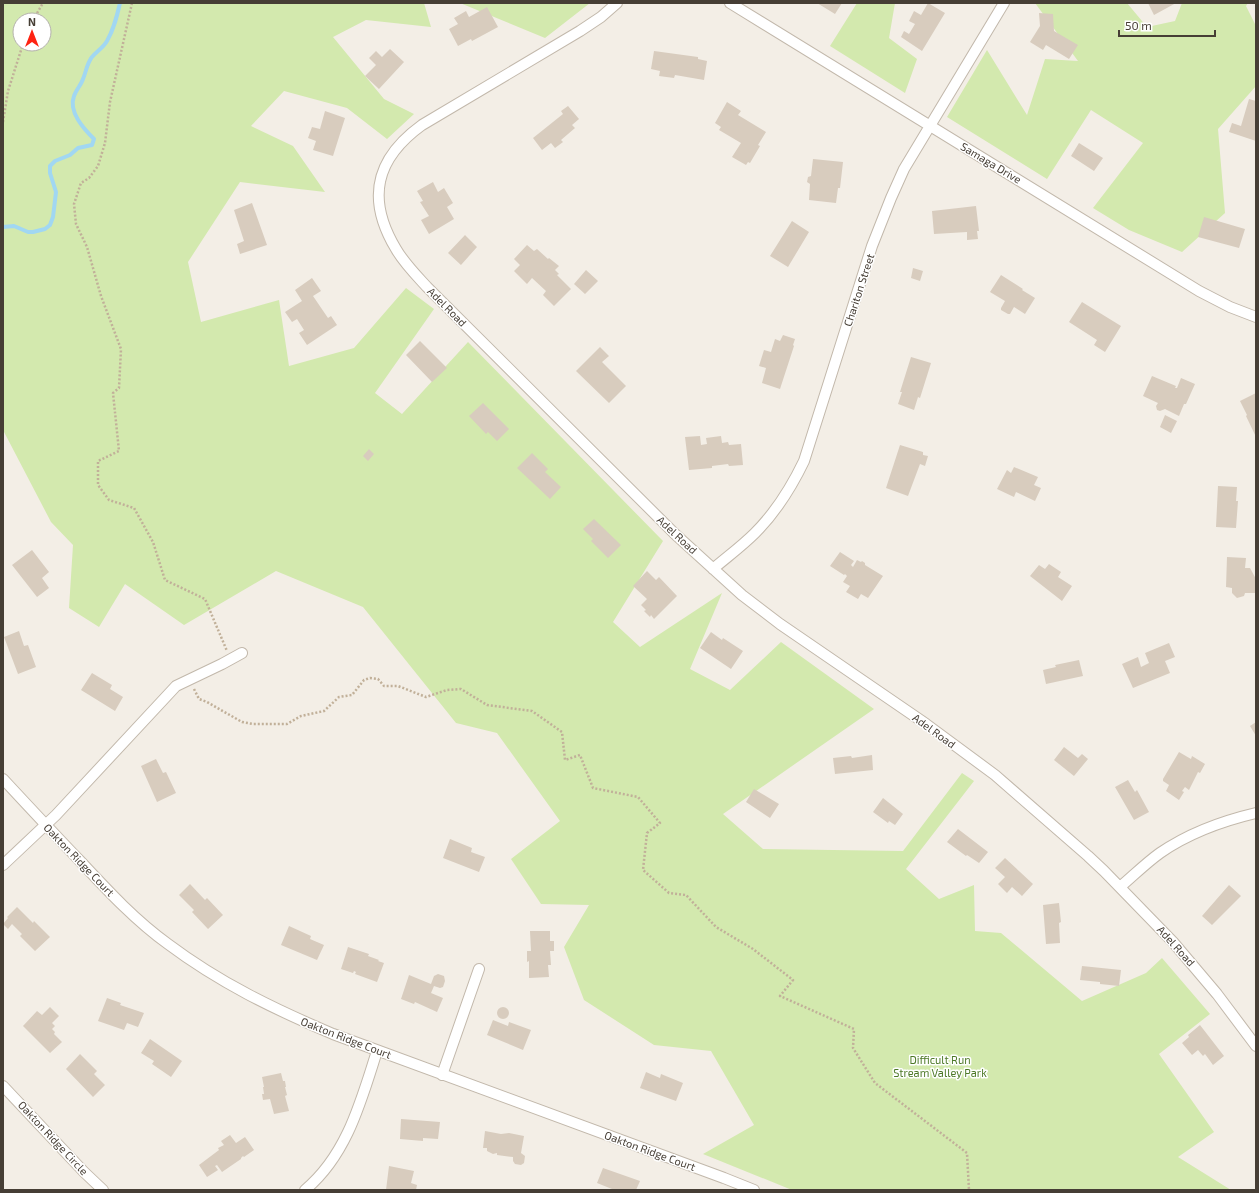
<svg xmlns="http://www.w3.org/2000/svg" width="1259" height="1193" font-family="'Exo 2',sans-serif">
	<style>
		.green { fill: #d3e9ae; fill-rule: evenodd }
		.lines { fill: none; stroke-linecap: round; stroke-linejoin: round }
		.stream { stroke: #a1d7f2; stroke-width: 4 }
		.building { fill: #d8ccbe }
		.street-casing { stroke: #c2b8ab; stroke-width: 12 }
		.path { stroke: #c1b099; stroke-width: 2.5; stroke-dasharray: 2 2; stroke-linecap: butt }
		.street { stroke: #fff; stroke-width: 10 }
		.labels { text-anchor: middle; stroke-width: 3; stroke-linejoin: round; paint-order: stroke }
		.street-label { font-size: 11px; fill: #463e35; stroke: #fff }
		.park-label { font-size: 11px; fill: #4d7927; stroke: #fff }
	</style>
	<rect width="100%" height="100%" fill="#f3eee6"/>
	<path class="green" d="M3,3H424L431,27L366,20L333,37L384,99L414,114L387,139L347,108L284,91L251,126L293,146L325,192L240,182L188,262L201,322L279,300L289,366L354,348L406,288L434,309L375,393L402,414L468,342L663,541L613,622L640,647L722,593L690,669L730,690L781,642L874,709L723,814L763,849L903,851L962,773L974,781L906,869L939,899L974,885L975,931L1001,933L1082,1001L1146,973L1162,958L1210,1014L1159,1054L1214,1132L1178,1157L1231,1190H792L703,1154L754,1125L711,1051L654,1045L584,1000L564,947L589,905L541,904L511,859L560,821L497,733L456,723L363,607L276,571L184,625L125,584L99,627L69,608L73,545L51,522L3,430ZM20,20H44V44H20Z
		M460,3H590L545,38Z
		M857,3H895L889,38L917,59L905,93L830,46Z
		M1035,3H1127L1147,27L1175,21L1182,3H1248L1246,6L1256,26V86L1218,129L1225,213L1182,252L1129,230L1093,208L1143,143L1091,110L1047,179L947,117L987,50L1027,115L1045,59L1078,61Z"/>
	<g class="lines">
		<path class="stream" d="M3,227L14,226L28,232H33L45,229L50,225L53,217L56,192L50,173V166L55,161L70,155L78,148L92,145L94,139C84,129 68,112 74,96C76,90 81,85 83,79C86,72 87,63 92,57C97,51 103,48 107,41C114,29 117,16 120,3"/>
	</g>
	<path class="building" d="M817,3H842L835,14Z
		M928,3L945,13L922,51L901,37L904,31L909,34L915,24L909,21L914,11L921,15Z
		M1148,3H1176L1154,15Z
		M487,7L498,27L472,41L471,39L458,46L449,29L458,24L454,18L466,11L469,17Z
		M1039,13L1053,14L1054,31L1078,45L1069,59L1046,45L1043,50L1030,42L1040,26Z
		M390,49L404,62L379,89L365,76L376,65L369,58L376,51L382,57Z
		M654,51L698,57V59L707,61L704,80L675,75L674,78L659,76L660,71L651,69Z
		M1249,99L1256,101V141L1229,132L1232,123L1241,126Z
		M727,102L741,111L738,115L766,132L758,145L760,146L750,163L748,162L746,165L732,157L741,143L719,130L721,127L715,123Z
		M568,106L579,119L572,125L575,128L561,140L563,142L555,148L551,143L542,150L533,138L563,114L561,111Z
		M325,111L345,118L333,156L313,150L316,141L308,138L312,127L320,129Z
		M1079,143L1103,158L1094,171L1071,156Z
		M813,159L843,162L840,188H838L836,203L809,200L810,184L807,182L808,177L811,176Z
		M433,182L438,192L444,188L453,203L447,207L454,219L429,234L421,220L429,216L420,202L423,201L417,191Z
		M252,203L267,245L240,254L237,244L244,241L234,210Z
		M976,206L979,231H977L978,239L967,240V232L934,234L932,211Z
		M1204,217L1245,229L1239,248L1198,237Z
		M792,221L809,232L788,267L770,256Z
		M465,235L477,247L461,265L448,253Z
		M527,245L534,251L537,249L548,259L549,258L559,266L555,270L559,274L557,275L571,289L554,306L543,295L546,291L532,278L527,284L514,271L520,265L514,259Z
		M913,268L923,271L920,281L911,278Z
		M586,270L598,281L585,294L574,284Z
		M1001,275L1023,289L1022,290L1035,298L1025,314L1014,307L1010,314H1008L1001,310V308L1005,301L990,292Z
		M312,278L321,291L313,296L328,318L331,316L337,325L307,345L299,333L304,330L297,319L292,322L285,312L302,301L295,290Z
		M1082,302L1121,326L1105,352L1094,345L1097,340L1069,322Z
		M783,335L795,339L793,345L794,346L780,389L762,383L766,368L759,366L764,350L771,352L775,339L780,341Z
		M420,341L447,368L432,382L406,355Z
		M600,347L609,356L602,362L626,386L609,403L576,371Z
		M911,357L931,363L920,398L918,397L914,410L898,404L902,392H900Z
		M1152,376L1176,386L1175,388H1177L1181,378L1195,384L1186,404H1184L1179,416L1165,409L1160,411L1157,410L1156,406L1158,403L1143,396Z
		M1256,393V437L1246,416L1247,415L1240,401Z
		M483,403L509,429L497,441L488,432L486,434L469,416Z
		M1165,415L1177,421L1171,433L1160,427Z
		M700,436L701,445L707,444L706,438L721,436L722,443L728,442L729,445L741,444L743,465L729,466L728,464L712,466V468L689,470L685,437Z
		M900,445L923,452V455L928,456L925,466L920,464L908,496L886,488Z
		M369,449L374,454L368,461L363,456Z
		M532,453L548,469L545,472L561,487L550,499L517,468Z
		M1014,467L1038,477L1034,485L1041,488L1035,501L1016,492L1014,497L997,489L1007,470L1011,473Z
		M1218,486L1237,487L1236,501H1238L1236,528L1216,527Z
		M594,519L621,545L608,558L591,541L593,539L583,529Z
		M32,550L49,572L42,578L49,588L37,597L12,565Z
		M840,552L854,561L851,565L853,567L857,560L861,562L862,561L865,563V565L883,576L868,598L861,594L858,599L846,592L850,586L843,582L847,576L845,574L844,575L830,566Z
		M1227,557L1246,558L1245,568H1250L1256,579V593H1245L1244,596L1237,598L1232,593V588L1226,587Z
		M1049,564L1061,572L1058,577L1072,586L1062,601L1030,576L1039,565L1045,569Z
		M647,571L656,580L659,577L677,596L654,619L651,615L650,617L644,611L646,610L641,605L647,599L633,586Z
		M19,631L24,646L28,645L36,667L18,674L4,637Z
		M711,632L722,640L723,638L743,651L731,669L700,648Z
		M1169,643L1175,657L1165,661L1170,673L1133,688L1122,664L1138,657L1141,667L1149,663L1145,653Z
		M1079,660L1083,676L1046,684L1043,670L1056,667L1055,665Z
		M92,673L112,685L110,689L123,697L115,711L81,690Z
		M1256,722V736L1250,726Z
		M1064,747L1078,758L1082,754L1088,759L1074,776L1054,760Z
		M1179,752L1191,759L1192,756L1205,764L1200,773L1198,772L1189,790L1185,787L1182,791L1184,792L1179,800L1166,791L1169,785L1163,781V779Z
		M872,755L873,770L835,774L833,758L851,756L852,758Z
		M156,759L163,773L166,772L176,793L157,802L141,766Z
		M1128,780L1135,792L1137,790L1149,812L1134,820L1115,787Z
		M754,789L779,804L770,818L746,802Z
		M883,798L903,814L895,825L889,821L888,823L873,812Z
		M958,829L988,852L979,863L967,855L966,856L947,842Z
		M450,839L472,848L471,852L485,857L479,872L443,858Z
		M1005,858L1033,884L1022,896L1012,887L1007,893L998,884L1005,877L995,868Z
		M190,884L205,900L207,898L223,915L208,929L192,912L194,910L179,895Z
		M1229,885L1241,896L1212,925L1202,916Z
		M1059,903L1061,922L1059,923L1060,943L1046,944L1043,905Z
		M17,907L33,923L34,921L50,937L35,951L20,936L22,934L12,924L8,929L3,924L8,918L7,917Z
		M289,926L311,936L310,939L324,945L317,960L281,945Z
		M530,931H550V941H554V951H550L551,965H548L549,977L529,978V961L527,962V951H531Z
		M348,947L369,954L368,956L379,960L378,961L384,963L377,982L355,974L356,972L354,971L353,973L341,969Z
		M1082,966L1121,970L1119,986L1100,984V982L1080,980Z
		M438,974L444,976L445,981L443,987L440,988L434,986L431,993L443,998L437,1012L415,1002L414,1004L401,999L409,975L431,984L434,976Z
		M107,998L121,1003L120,1005L144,1013L138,1027L127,1023L124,1030L98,1021Z
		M50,1007L59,1016L52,1023L55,1026L52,1029L55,1032L54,1034L62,1042L50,1053L23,1026L37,1011L42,1015Z
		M497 1013a6 6 0 1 1 12 0a6 6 0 1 1-12 0Z
		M493,1020L508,1026L509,1022L531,1030L523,1050L487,1035Z
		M1200,1025L1224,1056L1213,1065L1205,1054L1203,1056L1198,1050L1192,1055L1182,1043L1189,1037L1188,1035Z
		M150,1039L182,1061L171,1077L152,1064L154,1061L141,1053Z
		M80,1054L97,1071L94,1074L105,1085L93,1097L66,1069Z
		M646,1072L660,1078L661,1074L683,1083L676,1101L640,1088Z
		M281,1073L283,1081H285L286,1087H285L287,1095L285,1096L289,1111L274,1114L270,1099L263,1100L262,1094H264L263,1087H264L262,1077Z
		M401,1119L440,1122L438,1139L423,1138V1141L400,1139Z
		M485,1131L501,1134L509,1133L524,1136L521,1153L525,1156L524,1163L521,1165L515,1164L513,1161V1157L497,1155V1153L493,1154L487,1151V1148H483Z
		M230,1135L236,1143L245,1137L254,1150L244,1157L243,1156L241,1158V1159L222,1172L217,1165L215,1166L218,1170L207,1177L199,1165L219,1150L218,1148L224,1145L221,1141Z
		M389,1166L414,1171L411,1183L417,1185L416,1190H386Z
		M603,1168L640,1181L636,1190H611L612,1189L597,1183Z"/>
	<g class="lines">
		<g class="street-casing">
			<path id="street" d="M617,3L601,17L580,31L422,125C375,159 366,199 396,249C404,263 416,275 427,287L676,535L742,595L780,624L926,724L995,775L1088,856L1104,871L1173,942L1217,994L1256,1046
				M730,3L1199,291L1230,307L1256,317
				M713,569C727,557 742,546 755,533C776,512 791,488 804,461L872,246L891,198L904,169L1004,3
				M3,779C29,807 55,835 82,863C109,892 136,921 168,944C220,983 274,1009 333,1034L724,1178L754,1190
				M3,865L56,815L176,686L222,664L242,653
				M1120,887C1133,876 1146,863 1160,853C1189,833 1222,821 1256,813
				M442,1075L479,969
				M3,1086L84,1172L103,1190
				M305,1190C347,1155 361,1101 377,1051"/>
		</g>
		<path class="path" d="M132,3L110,102L105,143L98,166L89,178L81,183L74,204L76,224L87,247L101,296L121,349L119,388L113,393L119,451L98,461V485L109,500L134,508L153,542L165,580L205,599L227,651
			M33,20L43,3
			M3,122L8,91L23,44
			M194,689L199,699L207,702L242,722L253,724H287L301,716L324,711L339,697L352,695L364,680L370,678L378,679L384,686H398L426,697L447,690L461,689L487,705L532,711L562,732L565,760L580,755L593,788L638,797L660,823L647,833L643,870L669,893L686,895L716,927L753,949L793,980L780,996L854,1029L853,1048L875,1083L967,1153L969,1190"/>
		<use href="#street" class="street"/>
	</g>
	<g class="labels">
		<g class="street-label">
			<text transform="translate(991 163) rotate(31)" y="4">Samaga Drive</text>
			<text transform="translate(859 290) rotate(-72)" y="4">Chariton Street</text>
			<text transform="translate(447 307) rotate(45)" y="4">Adel Road</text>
			<text transform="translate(677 535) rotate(43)" y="4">Adel Road</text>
			<text transform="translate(934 731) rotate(36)" y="4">Adel Road</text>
			<text transform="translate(79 860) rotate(46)" y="4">Oakton Ridge Court</text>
			<text transform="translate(1176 946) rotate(48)" y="4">Adel Road</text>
			<text transform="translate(346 1038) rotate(21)" y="4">Oakton Ridge Court</text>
			<text transform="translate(53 1138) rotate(47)" y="4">Oakton Ridge Circle</text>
			<text transform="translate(650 1151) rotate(20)" y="4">Oakton Ridge Court</text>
		</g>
		<g class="park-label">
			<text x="940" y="1064">Difficult Run<tspan x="940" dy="13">Stream Valley Park</tspan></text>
		</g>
	</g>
	<rect width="1259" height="1193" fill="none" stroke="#463e35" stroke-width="8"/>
	<g transform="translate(32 32)"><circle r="19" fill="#ffffff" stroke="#b5b2ae"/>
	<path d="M0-3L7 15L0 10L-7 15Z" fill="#fe2312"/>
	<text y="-6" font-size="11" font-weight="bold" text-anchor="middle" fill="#463e35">N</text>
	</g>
	<path d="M1119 30v6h96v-6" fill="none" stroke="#463e35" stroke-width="2"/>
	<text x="1125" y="30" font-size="12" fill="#463e35" stroke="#ffffff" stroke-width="3" paint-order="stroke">50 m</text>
</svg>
